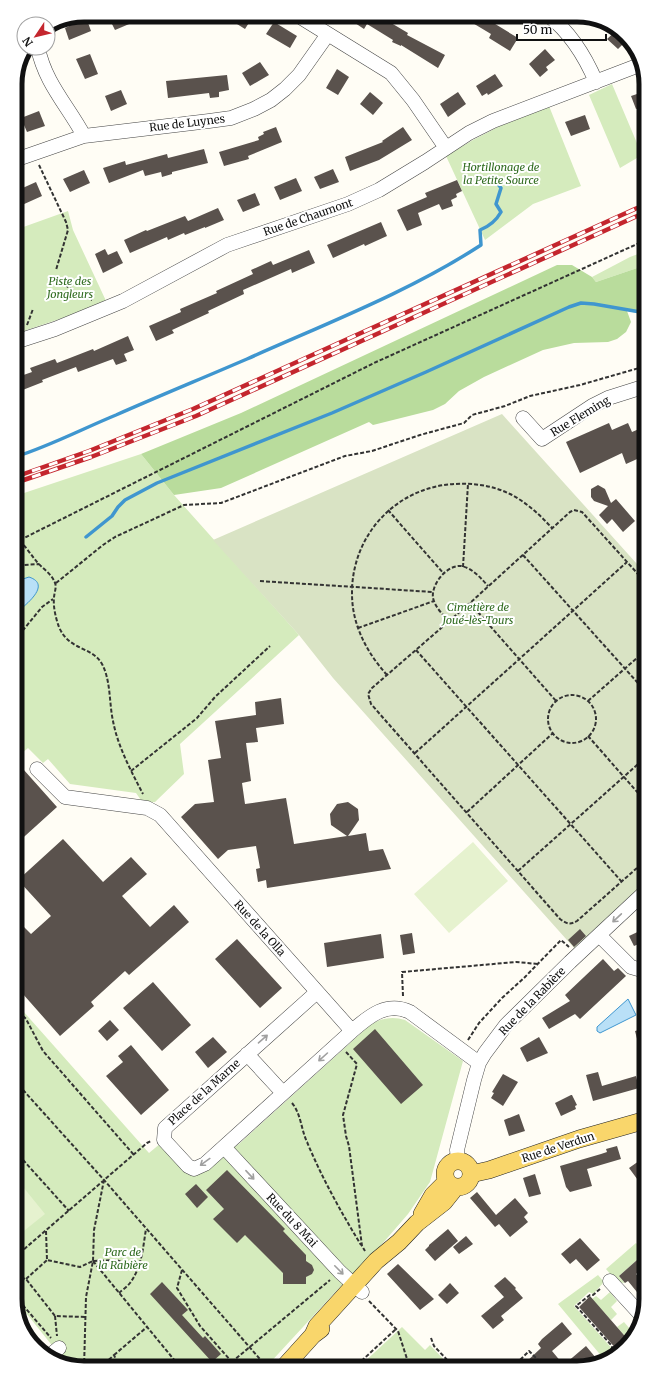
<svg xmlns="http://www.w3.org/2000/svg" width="661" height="1383" font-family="Merriweather,serif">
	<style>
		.green { fill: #d5ebbd }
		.forest { fill: #b9dc9c }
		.cemetery { fill: #d9e3c4 }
		.pitch { fill: #e6f2cf }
		.water { fill: #b9e0f7; stroke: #3f96cf }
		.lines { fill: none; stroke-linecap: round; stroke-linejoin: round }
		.stream { stroke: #3f96cf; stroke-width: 3.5 }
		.building { fill: #5a524d }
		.minor-casing { stroke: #444; stroke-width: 15 }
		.major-casing { stroke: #222; stroke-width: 18 }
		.path { stroke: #333; stroke-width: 2; stroke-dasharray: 4 2; stroke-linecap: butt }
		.minor { stroke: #fff; stroke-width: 14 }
		.major { stroke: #f9d66b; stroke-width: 17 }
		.rail-casing { stroke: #c4262e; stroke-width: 4.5 }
		.rail { stroke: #fff; stroke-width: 3; stroke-dasharray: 9; stroke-linecap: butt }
		.oneway { stroke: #a0a0a0 }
		.labels { text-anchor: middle; stroke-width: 4; stroke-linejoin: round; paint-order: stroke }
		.street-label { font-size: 11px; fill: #111; stroke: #fff }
		.park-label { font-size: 11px; font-style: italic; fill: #2f6b1f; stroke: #fff }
		.rim { fill: none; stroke: #111; stroke-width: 5 }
	</style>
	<rect width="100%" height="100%" fill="#fffdf5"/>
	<path class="green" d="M612,84L642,155L620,168L589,95Z
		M549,106L581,186L533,204L485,240L446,156L473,140L500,126Z
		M68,211L73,230L107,303L15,334V230Z
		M646,251V265L596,282L592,277L630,257Z
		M141,454L174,495L299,635L180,744L184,774L155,802L143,803L136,793L70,784L48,759L43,763L28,748L15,759V496Z
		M15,1002L149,1153L161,1143L183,1168L216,1159L239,1144L371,1024C382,1018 393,1016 405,1020L463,1061L430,1182L408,1214L370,1258L339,1288L267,1366L79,1368L66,1363L15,1299Z
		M636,1243L646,1254V1267L638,1259L619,1276L625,1283L617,1282L606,1269Z
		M598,1275L604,1282L593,1294L589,1292L574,1306L616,1353L603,1363H598L603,1358L558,1304Z
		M610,1292L617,1301L611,1307L617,1314L611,1320L592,1299L596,1296L601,1300Z
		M624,1322L630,1329L637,1323L638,1325L634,1338L630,1342L617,1327Z
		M402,1327L425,1350L430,1345L448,1364L361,1365Z"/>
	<path class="forest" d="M557,265H572L592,277L596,282L646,265V318L638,313L627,311L631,322L626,332L617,339L608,342L574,343L543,350L484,377L459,391L445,404L433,410L373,425L369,422L221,488L174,495L141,454L241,413Z"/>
	<path class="cemetery" d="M502,414L646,574V884L575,949L333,678L299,635L213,540Z"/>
	<path class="pitch" d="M473,842L508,881L449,933L414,894Z
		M15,1177L45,1214L15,1238Z"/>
	<path class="water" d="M29,577C53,585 24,606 15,614V586L23,579Z
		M628,999L636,1015L600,1033L597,1031V1027Z"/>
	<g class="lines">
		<path class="stream" d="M15,457C50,446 82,429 116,415C159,396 203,378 247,359C325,324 409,292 481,245L480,230C490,226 496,221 501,212L496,204L501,188L494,179
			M86,537L112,516L118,507L125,500L157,483L332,413L426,372L569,307L581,303L594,304L646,313"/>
	</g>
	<path class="building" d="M461,16H482L518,38L510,51L489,38L491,34Z
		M346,17H381L408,33L407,35L445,55L438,68L401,45V46L392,42L393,40L367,24L364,29Z
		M252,18L245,29L229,19L244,18Z
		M141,19L115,30L110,20Z
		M82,20H87L91,31L69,40L65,28Z
		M274,22L297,36L290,48L266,34Z
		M618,29L627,40L618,49L607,39Z
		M545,49L555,60L546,67L548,70L540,77L529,64Z
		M90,54L98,74L85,79L76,59Z
		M260,62L269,75L250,86L242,73Z
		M337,69L349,77L338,95L326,88Z
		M495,74L503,86L488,95L487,93L482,96L476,86Z
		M227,75L229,90L219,92V97L210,98L209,93L168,98L166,81Z
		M121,90L127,104L111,111L105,96Z
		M646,91V106L636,109L631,96Z
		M370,92L383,103L373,115L360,104Z
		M458,92L466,104L448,117L440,104Z
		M39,111L45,126L27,132L21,118Z
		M585,115L590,129L571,136L565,122Z
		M276,127L282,142L248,156L249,159L224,166L219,152L259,140L258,137L264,134L263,132Z
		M403,127L412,140L379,160L350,171L345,157L383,142L382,141Z
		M204,149L208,163L172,172V174L162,177L161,172L145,176L143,170L109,183L103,168L125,161L126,165L167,154L168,158Z
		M333,169L339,182L320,189L314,177Z
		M84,170L90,183L70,192L63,179Z
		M296,178L302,191L280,200L274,187Z
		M457,180L462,191L456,194L457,197L451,200L453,206L442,210L439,204L418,213L422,225L407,231L397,210L427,197L425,193Z
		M36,182L42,196L22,205L16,191Z
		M255,193L260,205L243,212L237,200Z
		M218,208L224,220L205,228V227L185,235L184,233L168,240L167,237L130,253L124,240L146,230L147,231L185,216L188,221Z
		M381,222L387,236L365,246L364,244L333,258L327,245Z
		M105,249L108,255L117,251L123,263L103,273L95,254Z
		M309,250L315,263L292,273L291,269L243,290L244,294L208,311L209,313L172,330L174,333L156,341L149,326L181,312L180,309L217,293L216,291L253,274L251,270L271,261L273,265Z
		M128,336L134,350L124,354L127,361L116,365L113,359L78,372L76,367L42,380L43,382L15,393V378L32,372L30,368L55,359L57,363L93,349L94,351Z
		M609,423L612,430L628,423L632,432L646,426V455L626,464L622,453L580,473L566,442Z
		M598,485L605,489L611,503L616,499L635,521L623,532L612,519L607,524L599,515L608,506L594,501L591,497V489Z
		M281,698L284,724L256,728L258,742L246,743L251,781L242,783L245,804L286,798L294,844L347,836L331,825L330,814L337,804L348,802L358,809L359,820L348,836L366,833L369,851L383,849L391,869L267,888L266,880L258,882L256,869L260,868L256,846L228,850L218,859L181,817L195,804L214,802L208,760L221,758L215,721L256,715L255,702Z
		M15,760L57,807L15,845Z
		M63,839L103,882L131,857L147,874L122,896L150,927L174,905L189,922L129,975L125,971L91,1002L94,1006L60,1036L15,985V933L23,926L31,934L51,916L18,880Z
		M646,928V941L634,946L629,936Z
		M580,929L586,936L574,947L568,940Z
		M412,933L415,953L403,955L400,935Z
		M381,934L384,958L327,967L324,943Z
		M237,939L282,988L260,1008L215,959Z
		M603,959L614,971L618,968L626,976L580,1019L575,1014L549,1029L542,1018L570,1001L565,995Z
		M153,982L191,1025L162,1051L123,1008Z
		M110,1020L119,1030L107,1041L98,1031Z
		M646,1028V1061L643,1062L635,1031Z
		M375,1029L423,1085L401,1104L353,1049Z
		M213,1037L227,1052L208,1068L195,1052Z
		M539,1037L548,1053L527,1062L520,1048Z
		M131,1045L169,1090L141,1115L106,1076L123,1062L118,1056Z
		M598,1072L602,1086L636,1076L639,1088L593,1101L586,1075Z
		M503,1074L518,1082L503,1106L491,1098L494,1093L492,1092Z
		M571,1095H572L577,1105L575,1106L576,1109L561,1116L555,1103Z
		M519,1114L525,1131L509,1136L504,1120Z
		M617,1146L621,1159L587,1169L592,1186L570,1192L566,1187L560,1166L601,1154L607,1152L606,1149Z
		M646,1156V1191L629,1168Z
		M227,1170L285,1229L283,1231L306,1255V1261L312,1265L314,1270L312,1274L306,1277V1284H283V1273L245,1235L237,1243L213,1219L224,1209L206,1190Z
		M535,1174L541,1194L529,1197L523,1178Z
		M196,1184L208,1197L197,1208L185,1194Z
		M477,1192L496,1215L515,1198L528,1213L524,1217L528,1222L510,1237L499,1224L495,1227L470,1198Z
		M448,1229L458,1241L435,1261L425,1250L429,1246V1245Z
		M466,1236L473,1244L459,1254L453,1247Z
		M580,1238L600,1260L587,1271L576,1259L570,1264L561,1254Z
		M646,1252V1265L636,1274L646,1286L645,1302L628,1281L625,1283L619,1276Z
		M398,1264L434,1299L420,1310L387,1274Z
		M505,1277L516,1288L515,1289L523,1298L501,1316L504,1320L493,1329L481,1316L504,1297L494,1286Z
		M162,1282L188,1310L182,1315L203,1338L205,1336L221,1354L212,1362L150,1294Z
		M450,1283L459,1293L447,1304L438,1295Z
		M590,1296L630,1342L618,1351L579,1307Z
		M562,1322L572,1334L552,1351L562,1363L524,1364L541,1348L538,1344L542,1339Z
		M586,1346L596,1358L590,1363H566Z"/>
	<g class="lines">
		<g class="minor-casing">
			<path id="minor" d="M548,15C571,33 585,56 596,82
				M302,18L391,73L413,100L446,148
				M38,48C45,83 68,106 84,136
				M15,160L84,136L209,121L231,118L254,109L271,100L285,89L299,75L328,34
				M15,342L55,329L123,301L227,245L348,204L379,190L425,162L469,133L493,121L642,64
				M523,418L542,439L592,406L608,398L646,386
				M37,769L65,797L147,808L160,815L352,1031C369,1016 387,1001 410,1012L479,1063
				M599,935L631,967L638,969L646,966
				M317,992L165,1128L164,1140L188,1166L194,1169L205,1164L352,1031
				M247,1054L283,1093
				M224,1147L340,1272L362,1292
				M458,1162L457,1150L474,1080L479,1063L485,1053L506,1025L570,962L646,891
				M610,1281L641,1315
				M48,1357L59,1348"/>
		</g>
		<g class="major-casing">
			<path id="major" d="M445 1174a13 13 0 1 1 26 0a13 13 0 1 1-26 0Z
				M471,1174L489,1170L579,1139L646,1120
				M422,1214L433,1195L447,1181
				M313,1335L317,1326L376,1261L399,1242L417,1223L444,1202L456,1187
				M285,1366L313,1335L321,1329"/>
		</g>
		<path class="path" d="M39,165L66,222L68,230L56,270
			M65,285L78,293L92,300
			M27,325L33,309
			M388,510L444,574
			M15,537C24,543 30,554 37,562C43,569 52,574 55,583C57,587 54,593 54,598C53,607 56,619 59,627C69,651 92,646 102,664C111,681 109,703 113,721C118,747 131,771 143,794
			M20,540L374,363L646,240
			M523,555L646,692
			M463,567L468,484
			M15,572L24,565L39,564
			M260,581L433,592
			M56,583L103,545L115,537L184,505L221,503L345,456L372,451L420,435L464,423L472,415L505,406L530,396L580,385L646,366
			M470,603L556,701
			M449,621C443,615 435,607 433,598C431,585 446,565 461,566C472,568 480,577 488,586
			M358,628L434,601
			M15,640L42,607L53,599
			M416,650L622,882
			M387,675C370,656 357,634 353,608C345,548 385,494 444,485C466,482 490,484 510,494C526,502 540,515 552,528
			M548 719a24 24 0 1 1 48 0a24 24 0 1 1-48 0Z
			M588,701L646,650
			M588,736L646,802
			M415,753L627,562
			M131,771L197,718L215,697L270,646
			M467,812L553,733
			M646,860L577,921C570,925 567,924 560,919L371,704L368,694L372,688L470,603L570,512L574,510L582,512L646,583
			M518,871L646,757
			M403,996L402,972L516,962L538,964
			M15,1007L26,1019L43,1051L134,1155
			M468,1040L479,1023L502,998L524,978L561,940L569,947
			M346,1052L357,1064L343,1115L346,1136L349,1146L362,1246L365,1251
			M15,1081L104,1180L266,1366
			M292,1103C301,1114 301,1129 307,1142C322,1178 341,1212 361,1245
			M15,1151L69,1211
			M46,1231L47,1260L80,1267L93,1261L117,1260L138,1270
			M15,1257L103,1181
			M93,1261L180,1367
			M182,1270L177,1288L200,1326L232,1362
			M15,1277L26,1279L55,1316L85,1317
			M26,1279L47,1260
			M600,1289L593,1295H590L576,1306L612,1346V1356
			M119,1293C122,1290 127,1287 130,1283C142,1267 143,1247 146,1229
			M15,1296L51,1338
			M369,1301L398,1331L409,1365
			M55,1316L57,1336
			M431,1338L434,1346L451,1364
			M114,1355L147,1327
			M66,1358L71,1365
			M516,1364L529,1351L541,1363
			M357,1365L396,1329
			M227,1366L330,1280
			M84,1368L86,1297L93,1261L94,1230L104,1180L147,1143L151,1141
			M100,1368L114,1355L119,1367"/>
		<use href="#minor" class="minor"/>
		<use href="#major" class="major"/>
		<g class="rail-casing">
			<path id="rail" d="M15,477L89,451L193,409L646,204
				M15,483L91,457L196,416L646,212"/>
		</g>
		<use href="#rail" class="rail"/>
	</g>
	<defs><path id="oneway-shaft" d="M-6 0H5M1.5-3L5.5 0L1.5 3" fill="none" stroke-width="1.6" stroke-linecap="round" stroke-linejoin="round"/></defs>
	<g class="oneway">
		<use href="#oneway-shaft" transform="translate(617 918) rotate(137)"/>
		<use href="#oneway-shaft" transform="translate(263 1039) rotate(-41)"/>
		<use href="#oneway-shaft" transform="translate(323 1057) rotate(138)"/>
		<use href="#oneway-shaft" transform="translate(205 1162) rotate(144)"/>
		<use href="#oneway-shaft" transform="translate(250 1175) rotate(47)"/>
		<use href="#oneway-shaft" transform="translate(339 1270) rotate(45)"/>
	</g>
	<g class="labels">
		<g class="street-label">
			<text transform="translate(187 123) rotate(-7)" y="4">Rue de Luynes</text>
			<text transform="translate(308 217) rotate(-19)" y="4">Rue de Chaumont</text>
			<text transform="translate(580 416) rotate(-31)" y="4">Rue Fleming</text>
			<text transform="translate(260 928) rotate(48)" y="4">Rue de la Olla</text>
			<text transform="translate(532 1001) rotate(-46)" y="4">Rue de la Rabière</text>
			<text transform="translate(204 1092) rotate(-42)" y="4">Place de la Marne</text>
			<text transform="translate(558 1147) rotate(-18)" y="4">Rue de Verdun</text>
			<text transform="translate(292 1220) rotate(47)" y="4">Rue du 8 Mai</text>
		</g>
		<g class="park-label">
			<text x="501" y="171">Hortillonage de<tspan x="501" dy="13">la Petite Source</tspan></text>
			<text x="70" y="285">Piste des<tspan x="70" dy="13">Jongleurs</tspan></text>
			<text x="478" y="611">Cimetière de<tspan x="478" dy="13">Joué-lès-Tours</tspan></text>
			<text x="123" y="1256">Parc de<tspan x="123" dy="13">la Rabière</tspan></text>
		</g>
	</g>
	<path d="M0 0H661V1383H0ZM84 22H577A62 62 0 0 1 639 84V1299A62 62 0 0 1 577 1361H84A62 62 0 0 1 22 1299V84A62 62 0 0 1 84 22Z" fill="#fff" fill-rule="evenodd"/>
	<path class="rim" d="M84 22H577A62 62 0 0 1 639 84V1299A62 62 0 0 1 577 1361H84A62 62 0 0 1 22 1299V84A62 62 0 0 1 84 22Z"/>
	<g transform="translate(36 36) rotate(235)"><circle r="19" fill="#ffffff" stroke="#a0a0a0"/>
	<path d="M0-3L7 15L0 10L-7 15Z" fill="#c4262e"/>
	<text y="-6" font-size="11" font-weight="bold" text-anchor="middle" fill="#111111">N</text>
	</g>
	<path d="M517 34v6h89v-6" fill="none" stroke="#111111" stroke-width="2"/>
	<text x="523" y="34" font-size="12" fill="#111111" stroke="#ffffff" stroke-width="3" paint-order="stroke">50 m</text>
</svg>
